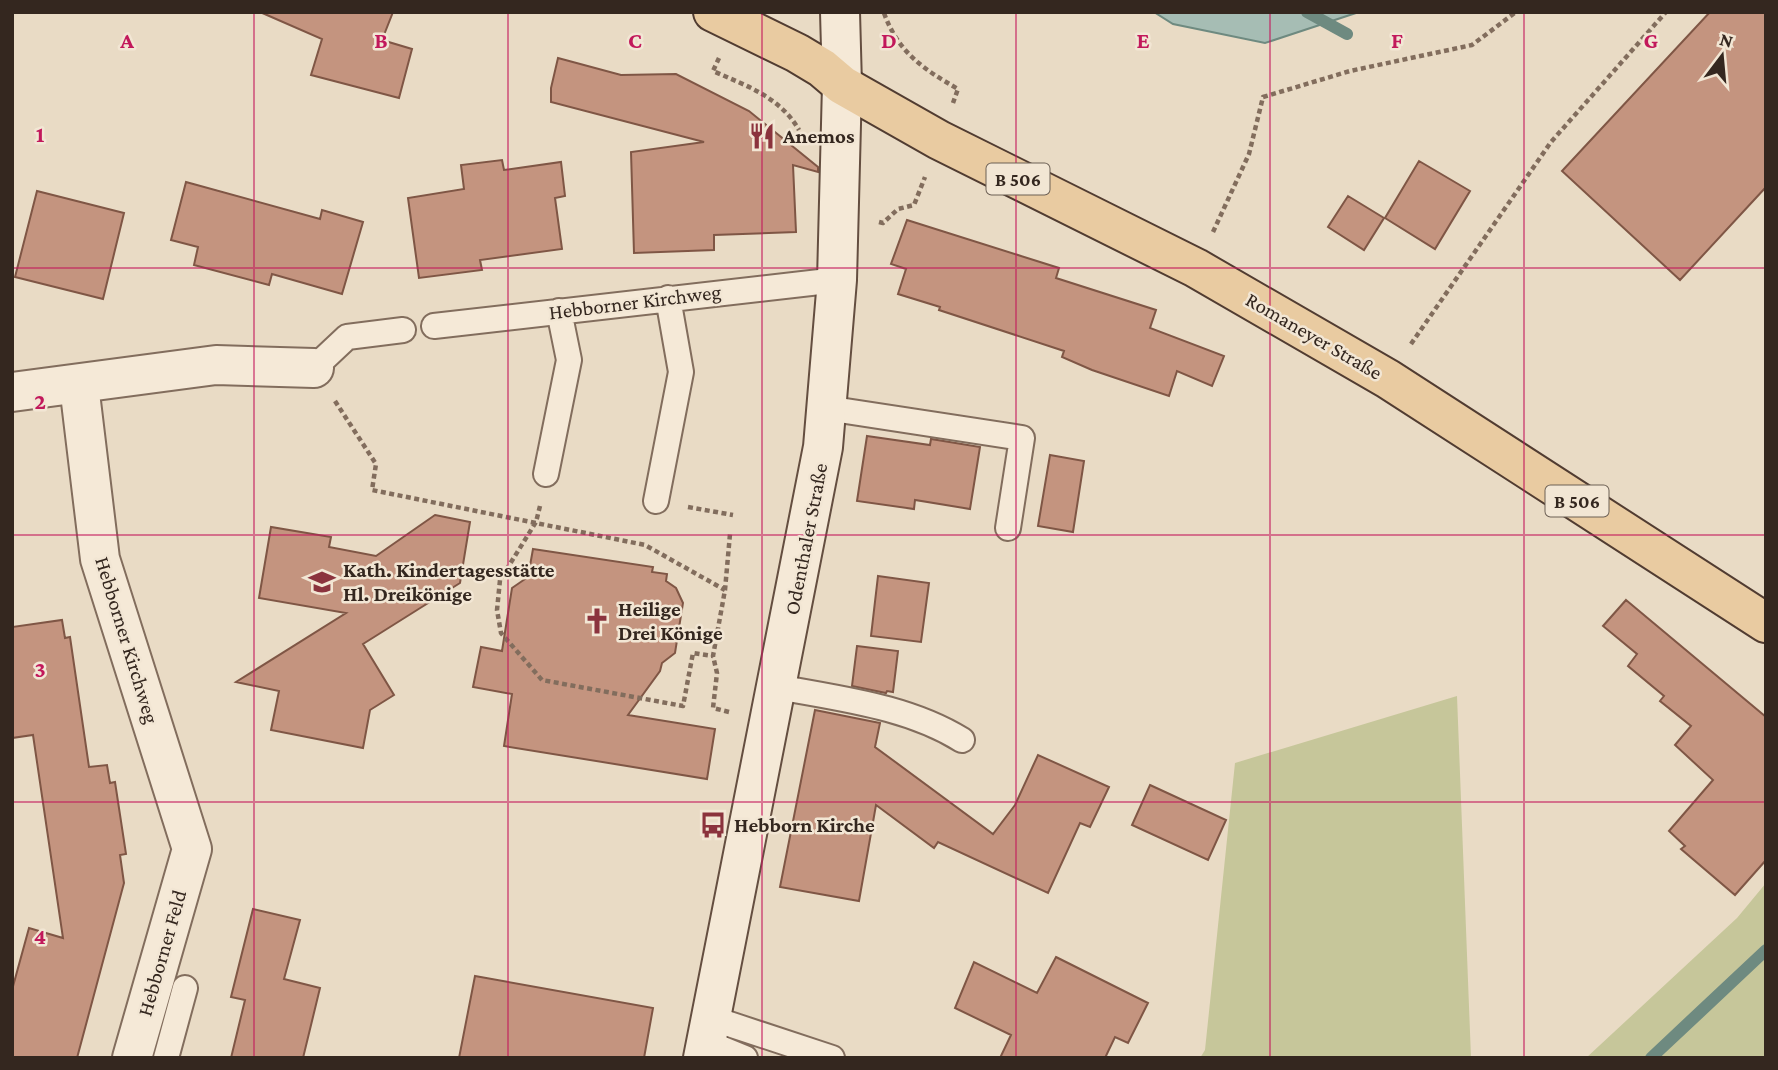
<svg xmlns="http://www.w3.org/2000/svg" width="1778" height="1070" font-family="'Crimson Pro',serif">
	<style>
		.green { fill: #c6c69a }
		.water { fill: #a6bdb4; stroke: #6e8a80; stroke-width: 2 }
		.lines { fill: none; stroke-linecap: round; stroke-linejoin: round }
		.stream { stroke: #6e8a80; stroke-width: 12 }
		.building { fill: #c4947f; stroke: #7f5645; stroke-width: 2 }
		.service-casing { stroke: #826d5d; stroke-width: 28 }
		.minor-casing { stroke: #826d5d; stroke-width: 42 }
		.secondary-casing { stroke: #644e40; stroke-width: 42 }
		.primary-casing { stroke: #513c31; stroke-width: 42 }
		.path { stroke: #826d5d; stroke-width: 4.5; stroke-dasharray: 5 3.5; stroke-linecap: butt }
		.service { stroke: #f5e9d7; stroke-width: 24 }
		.minor { stroke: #f5e9d7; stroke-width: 38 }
		.secondary { stroke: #f5e9d7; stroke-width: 38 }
		.primary { stroke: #e9cba1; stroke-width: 38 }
		.grid { fill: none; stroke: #c2185b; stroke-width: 2; stroke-opacity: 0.55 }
		.labels { text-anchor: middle; stroke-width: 5; stroke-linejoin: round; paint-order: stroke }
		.shield { fill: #f2e6d4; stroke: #6d6055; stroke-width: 2 }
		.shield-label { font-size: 19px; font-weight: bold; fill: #34271f }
		.poi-label { font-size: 21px; font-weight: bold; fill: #34271f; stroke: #f2e6d4; text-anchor: start }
		.street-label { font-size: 21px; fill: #34271f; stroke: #f2e6d4 }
		.grid-label { font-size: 23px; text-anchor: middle; font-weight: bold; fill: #c2185b; stroke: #f2e6d4; stroke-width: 5; stroke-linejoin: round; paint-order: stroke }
	</style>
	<rect width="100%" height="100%" fill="#e9dbc5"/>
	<path class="green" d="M1457,696L1471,1058H1200L1205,1050L1235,763Z
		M1766,883V1058H1586L1737,918Z"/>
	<path class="water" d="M1154,12H1359L1265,43L1173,24Z"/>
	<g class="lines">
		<path class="stream" d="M1307,12L1347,34
			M1651,1058L1766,950"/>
	</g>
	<path class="building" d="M260,12H393L382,40L412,49L399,98L311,75L322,39Z
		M1710,12H1766V187L1680,280L1562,171Z
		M558,58L621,75L676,74L749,111L818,167V172L793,165L796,232L714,235V250L634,253L631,152L704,142L551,102V88Z
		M502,160L504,170L561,162L565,196L555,198L562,249L480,260L482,270L419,278L408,198L464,189L461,165Z
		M1419,161L1470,191L1435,249L1385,218Z
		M186,182L320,219L322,210L363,222L342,294L272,274L269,285L194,265L198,247L171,240Z
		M37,191L124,213L103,299L15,277Z
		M1348,196L1384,218L1364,250L1328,227Z
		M907,220L1059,268L1056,278L1156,310L1150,328L1224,356L1212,386L1177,371L1169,396L1092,370L1062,357L1064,351L939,310L940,307L898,294L906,269L891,264Z
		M867,436L930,445L931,439L980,447L970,509L915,500L914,509L857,501Z
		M1050,455L1084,461L1073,532L1038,526Z
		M435,515L470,522L460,583L363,644L394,695L370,710L363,748L271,730L279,691L236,682L346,613L259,598L271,527L331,537L329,547L376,556Z
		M533,549L653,567L652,572L667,574L666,581L676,588L683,603L675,653L662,663L660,671L628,715L715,729L707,779L504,746L512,694L473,687L481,647L502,651L512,588L528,577Z
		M878,576L929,583L921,642L871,636Z
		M1626,600L1766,717V860L1735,895L1681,849L1685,846L1669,831L1713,780L1675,745L1691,726L1660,701L1664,696L1628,666L1637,654L1603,626Z
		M62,620L65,638L70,637L89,767L107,765L110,783L115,782L126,854L120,855L124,883L77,1058H12V990L29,928L63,938L33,735L12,738V627Z
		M857,646L898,651L893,692L887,691L886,693L852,686Z
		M815,710L880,723L875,747L993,834L1015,805L1038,755L1109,787L1090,827L1080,823L1048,893L938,842L934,848L876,805L859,901L780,887Z
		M1150,785L1226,820L1208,860L1132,825Z
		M253,909L300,920L284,979L320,988L303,1058H231L245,1000L231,997Z
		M1056,957L1148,1003L1128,1043L1115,1037L1105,1058H1000L1011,1035L955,1008L974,962L1037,993Z
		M475,976L653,1008L644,1058H459Z"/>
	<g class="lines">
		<g class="service-casing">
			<path id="service" d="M434,326L837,280
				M314,368L347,337L403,330
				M826,408L1022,438L1008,528
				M546,474L569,360L559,311
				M656,501L681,372L668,298
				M778,687C840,699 907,706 962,740
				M711,1018L832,1058
				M706,1042L745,1058
				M166,1058L185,988"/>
		</g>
		<g class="minor-casing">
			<path id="minor" d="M79,385L100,559L192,849L132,1058
				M12,392L216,365L314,368"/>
		</g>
		<g class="secondary-casing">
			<path id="secondary" d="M703,1058L823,447L837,280L842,85L840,12"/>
		</g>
		<g class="primary-casing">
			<path id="primary" d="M713,12L797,53L822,68L842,85L939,140L1196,268L1388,379L1766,623"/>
		</g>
		<path class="path" d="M884,13C898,52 923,69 958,89L953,103
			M719,58L713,71C747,86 780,97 799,130
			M879,222L883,223L898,209L914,205L925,177
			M1213,232L1249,154L1263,97L1350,71L1472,45L1516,12
			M1411,344L1551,142L1666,12
			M335,401L376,464L372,490L645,545L725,590
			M540,506L536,522L500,580L497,610L501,633L542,680L683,706L693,653L713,656
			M688,507L733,515
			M729,712L713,708L717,673L713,656L725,590L730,534"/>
		<use href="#service" class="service"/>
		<use href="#minor" class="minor"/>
		<use href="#secondary" class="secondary"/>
		<use href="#primary" class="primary"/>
	</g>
	<path class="grid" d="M254,12V1058M508,12V1058M762,12V1058M1016,12V1058M1270,12V1058M1524,12V1058M12,268H1766M12,535H1766M12,802H1766"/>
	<defs>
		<g id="restaurant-bare" transform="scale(2.1)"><path d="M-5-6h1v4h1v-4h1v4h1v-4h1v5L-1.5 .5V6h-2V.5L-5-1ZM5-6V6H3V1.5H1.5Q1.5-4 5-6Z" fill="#8b333d" stroke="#f2e6d4" stroke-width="2.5" paint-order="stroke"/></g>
		<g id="school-bare" transform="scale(2.1)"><path d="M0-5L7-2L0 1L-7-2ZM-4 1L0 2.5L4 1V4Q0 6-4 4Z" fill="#8b333d" stroke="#f2e6d4" stroke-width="2.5" paint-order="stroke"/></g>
		<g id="church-bare" transform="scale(2.1)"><path d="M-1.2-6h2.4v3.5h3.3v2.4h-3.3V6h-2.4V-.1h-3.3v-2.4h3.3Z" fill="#8b333d" stroke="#f2e6d4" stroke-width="2.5" paint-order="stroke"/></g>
		<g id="bus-bare" transform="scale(2.1)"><path d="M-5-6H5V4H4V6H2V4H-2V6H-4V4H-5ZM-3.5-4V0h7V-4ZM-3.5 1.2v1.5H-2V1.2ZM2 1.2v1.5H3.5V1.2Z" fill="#8b333d" stroke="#f2e6d4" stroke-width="2.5" paint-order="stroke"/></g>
	</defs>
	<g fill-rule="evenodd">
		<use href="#restaurant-bare" x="762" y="136"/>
		<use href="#school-bare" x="322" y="582"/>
		<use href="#church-bare" x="597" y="621"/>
		<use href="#bus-bare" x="713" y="825"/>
	</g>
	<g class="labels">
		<g class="shield">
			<rect x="986.5" y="163.5" width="63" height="31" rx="5"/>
			<rect x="1545.5" y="485.5" width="63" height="31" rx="5"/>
		</g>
		<g class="shield-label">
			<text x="1018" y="186">B 506</text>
			<text x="1577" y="508">B 506</text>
		</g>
		<g class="poi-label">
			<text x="783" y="143">Anemos</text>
			<text x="343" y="577">Kath. Kindertagesstätte<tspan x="343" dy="24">Hl. Dreikönige</tspan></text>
			<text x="618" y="616">Heilige<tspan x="618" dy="24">Drei Könige</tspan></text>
			<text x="734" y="832">Hebborn Kirche</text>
		</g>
		<g class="street-label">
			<text transform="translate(635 302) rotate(-7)" y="7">Hebborner Kirchweg</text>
			<text transform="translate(1314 336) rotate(30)" y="7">Romaneyer Straße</text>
			<text transform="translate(806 539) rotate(-79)" y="7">Odenthaler Straße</text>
			<text transform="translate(127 640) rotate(73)" y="7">Hebborner Kirchweg</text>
			<text transform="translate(162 953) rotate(-74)" y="7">Hebborner Feld</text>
		</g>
	</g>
	<g class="grid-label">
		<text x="127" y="48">A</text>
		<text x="381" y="48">B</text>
		<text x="635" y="48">C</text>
		<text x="889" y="48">D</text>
		<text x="1143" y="48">E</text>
		<text x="1397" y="48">F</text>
		<text x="1651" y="48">G</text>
		<text x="40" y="142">1</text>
		<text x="40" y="409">2</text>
		<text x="40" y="677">3</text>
		<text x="40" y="944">4</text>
	</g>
	<rect width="1778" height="1070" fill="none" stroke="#34271f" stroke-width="28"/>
	<g transform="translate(1722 56) rotate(16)" stroke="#f2e6d4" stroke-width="5" paint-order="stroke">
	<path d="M0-5L12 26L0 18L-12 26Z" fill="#34271f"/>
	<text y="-10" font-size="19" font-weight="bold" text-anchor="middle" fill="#34271f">N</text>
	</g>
</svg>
